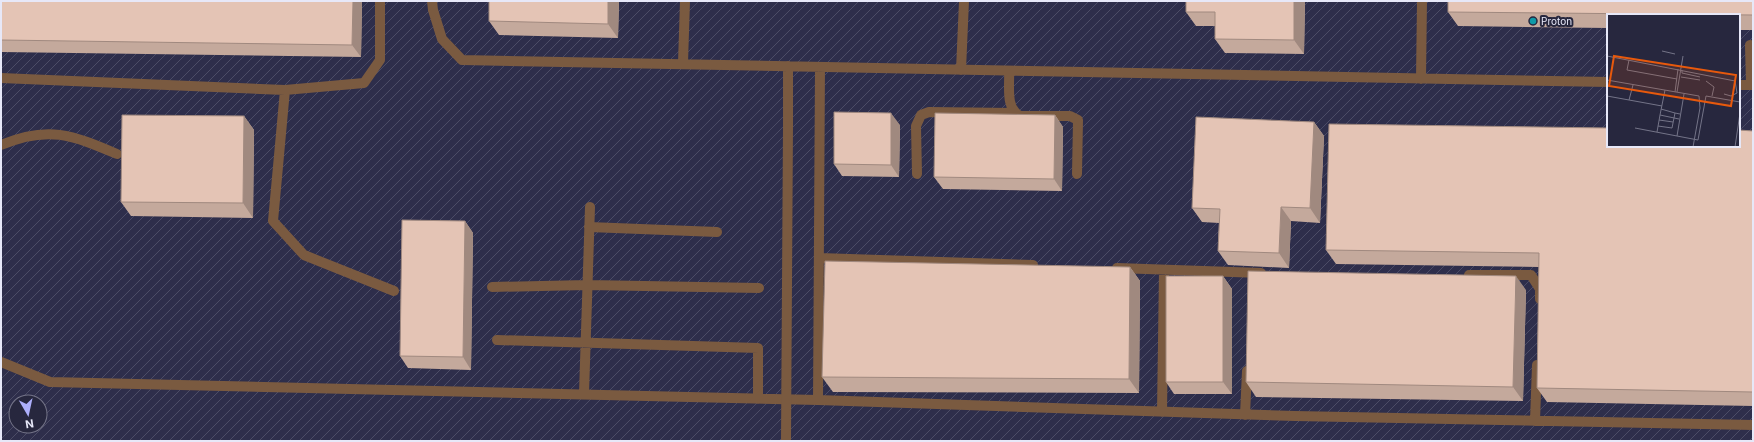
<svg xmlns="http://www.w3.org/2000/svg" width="1754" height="442" font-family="Inter,sans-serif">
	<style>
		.industrial { fill: url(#industrial-furrows); fill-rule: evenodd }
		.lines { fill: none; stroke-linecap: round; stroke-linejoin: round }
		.lane { stroke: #7a5a40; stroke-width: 10 }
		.lane-bridge { stroke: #7a5a40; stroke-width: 10 }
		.wall { fill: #c4a99c }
		.shaded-wall { fill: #a0897f }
		.building { fill: #e4c4b5; stroke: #a0897f }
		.culture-dot { fill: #0f9aa8; stroke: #27273e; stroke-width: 1.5 }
		.labels { text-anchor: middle; stroke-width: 4; stroke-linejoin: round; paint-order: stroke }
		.poi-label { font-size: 10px; fill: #e7e8f8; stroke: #27273e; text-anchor: start }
		.inset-road { fill: none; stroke: #747488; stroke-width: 1 }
		.view { fill: #e8590c; fill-opacity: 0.15; stroke: #e8590c; stroke-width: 2 }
		.inset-edge { fill: none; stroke: #e7e8f8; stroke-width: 2 }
	</style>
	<defs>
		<pattern id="industrial-furrows" width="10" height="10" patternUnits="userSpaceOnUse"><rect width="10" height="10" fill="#2e2e4b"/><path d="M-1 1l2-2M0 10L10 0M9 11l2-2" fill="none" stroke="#4c4c66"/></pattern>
	</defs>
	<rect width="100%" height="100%" fill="#27273e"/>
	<path class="industrial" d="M1,1H1753V441H1ZM1608,15H1739V146H1608ZM16,402H40V426H16Z"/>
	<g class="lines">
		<path class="lane" d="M432,1L433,10L442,39L462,60L1608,82
			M1750,45L1751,85
			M683,63L685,1
			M788,66V126
			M961,70L964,1
			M1009,71C1010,86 1005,108 1020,116H1070L1078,120L1077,174
			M1,78L285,90L364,83L380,60V1
			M1421,79L1422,1
			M1739,85H1753
			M285,90L273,221L304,255L394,291
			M1,145C48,125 72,135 117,154
			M917,174L916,126L921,115L929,112L1014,113
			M589,227L717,232
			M819,258L1033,265
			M1117,268L1261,273
			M1469,275H1531L1540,289V299
			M492,287L587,285L759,288
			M497,340L758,348V399
			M1,362L50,382L818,400L1295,416L1753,425
			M584,394L590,207
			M818,400L820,67
			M1162,412L1164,270
			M1245,415L1247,371
			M1535,421L1537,365"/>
		<path class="lane-bridge" d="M786,441L788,126"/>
	</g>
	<path class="wall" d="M1,1H362L361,57L1,52Z
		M489,1H619L618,38L499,35L489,21Z
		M1186,1H1305L1304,54L1225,53L1215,39V26H1196L1186,12Z
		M1753,1V30H1739V15H1608V28L1458,26L1448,12Z
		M1055,115L1063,127L1062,191L943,189L934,177Z
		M244,116L254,130L253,218L131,216L121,202Z
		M1314,122L1324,136L1320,223L1291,221L1289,268L1228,265L1218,251L1219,223L1202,222L1192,208Z
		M900,125L899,177L842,176L834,164Z
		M1753,131V406L1547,402L1537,388L1539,267L1336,264L1326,250Z
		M465,221L473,233L471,370L408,368L400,356Z
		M1130,267L1140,281L1139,393L833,392L822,377Z
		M1223,276L1232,289V394H1174L1166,382Z
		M1526,290L1523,401L1256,397L1246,382Z"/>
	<path class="shaded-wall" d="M353,1H362L361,57L352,45Z
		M608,1H619L618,38L608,24Z
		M1294,1H1305L1304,54L1294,40Z
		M891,113L900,125L899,177L891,165Z
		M1055,115L1063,127L1062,191L1054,179Z
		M244,116L254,130L253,218L243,203Z
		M1314,122L1324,136L1320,223L1310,208Z
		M1281,207L1291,221L1289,268L1279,253Z
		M465,221L473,233L471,370L463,357Z
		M1130,267L1140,281L1139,393L1129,379Z
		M1223,276L1232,289V394L1223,382Z
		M1516,276L1526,290L1523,401L1513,387Z"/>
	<path class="building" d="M1,1H353L352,45L1,40Z
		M489,1H608V24L489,21Z
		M1186,1H1294V40L1215,39V12H1186Z
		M1448,1H1753V15L1448,12Z
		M834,112L891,113V165L834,164Z
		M935,113L1055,115L1054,179L934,177Z
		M122,115L244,116L243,203L121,202Z
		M1196,117L1314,122L1310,208L1281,207L1279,253L1218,251L1220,209L1192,208Z
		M1329,124L1608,128V146H1739V130L1753,131V392L1537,388L1539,253L1326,250Z
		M402,220L465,221L463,357L400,356Z
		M825,261L1130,267L1129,379L822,377Z
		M1248,271L1516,276L1513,387L1246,382Z
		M1166,276H1223V382H1166Z"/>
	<circle class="culture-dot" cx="1533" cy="21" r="4"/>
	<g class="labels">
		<g class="poi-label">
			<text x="1541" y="25">Proton</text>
		</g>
	</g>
	<g transform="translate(1607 14)">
		<rect width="133" height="133" fill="#27273e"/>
		<path class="inset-road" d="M55,37L68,40M0,42L128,67L130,79L124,82L117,80M22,46L20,56L70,65M75,56V59L93,63M74,63L93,66M0,66L92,82L93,94L86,133M99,67L107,73L105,82M58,76L53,101L72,105M68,78L71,55M70,78L76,42M0,82L22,86L26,71M22,86L55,92M54,95L68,99M52,106L66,108M51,112L65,114L68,99L73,100M28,114L91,126L99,82L133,88M50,118L53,101M70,122L77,80M128,133L133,99"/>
		<path class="view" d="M7,42L129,61L124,92L2,72Z"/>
		<rect width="133" height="133" class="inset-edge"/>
	</g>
	<rect width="1754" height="442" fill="none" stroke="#e7e8f8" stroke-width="4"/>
	<g transform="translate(28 414) rotate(171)"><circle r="19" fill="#27273e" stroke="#747488"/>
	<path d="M0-3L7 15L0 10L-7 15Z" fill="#adaffb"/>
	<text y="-6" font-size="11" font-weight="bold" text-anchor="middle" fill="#e7e8f8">N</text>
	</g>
</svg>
